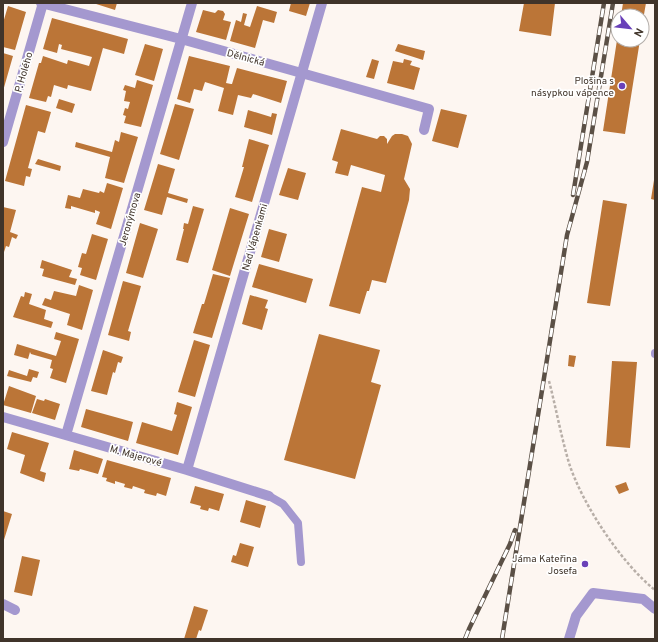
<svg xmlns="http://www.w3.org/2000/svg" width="658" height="642" font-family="Overpass,sans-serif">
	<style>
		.building { fill: #bb7537 }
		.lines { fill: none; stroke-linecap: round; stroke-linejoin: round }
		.path { stroke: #b8afa8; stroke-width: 2.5; stroke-dasharray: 3 2; stroke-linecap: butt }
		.service { stroke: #a498cf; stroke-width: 8 }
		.minor { stroke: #a498cf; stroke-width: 10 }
		.rail-casing { stroke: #5b5046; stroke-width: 4.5 }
		.rail { stroke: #fff; stroke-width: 3; stroke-dasharray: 9; stroke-linecap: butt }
		.poi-dot { fill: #6941b9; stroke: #fff; stroke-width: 1.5 }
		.labels { text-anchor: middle; stroke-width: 3.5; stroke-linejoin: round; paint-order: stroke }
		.street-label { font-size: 10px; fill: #40342a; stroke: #fff }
		.poi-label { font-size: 10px; fill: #40342a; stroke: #fff; text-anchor: end }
	</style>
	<rect width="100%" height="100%" fill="#fdf6f1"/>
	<path class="building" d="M93,3H117L115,10Z
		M291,3H310L306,16L289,11Z
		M524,3H555L551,36L519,31Z
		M623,3H646L643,20L642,16H621Z
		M8,6L26,12L15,50L3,47V23Z
		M257,6L277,12L274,23L263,20L255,48L230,41L236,20L241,22L243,13L247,14L244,25L250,27Z
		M203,10L215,13L218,10L223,11L225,14L223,20L231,22L226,40L196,32Z
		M52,18L128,39L124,54L103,48L91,91L68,85L67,89L54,85L51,97L48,96L46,102L29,98L39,63H41L43,56L67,64L68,60L89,66L92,57L61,49L62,45L59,44L57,53L43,49Z
		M617,40H640L625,134L603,131Z
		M145,44L163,49L154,81L135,75Z
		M398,44L425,51L423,60L395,51Z
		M3,53L13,56L3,91Z
		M189,56L230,66L226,83L231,84H232L237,68L287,81L281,103L253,94L251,98L238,95L233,115L218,111L224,88L205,82L202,91L194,89L190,103L177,99Z
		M372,59L379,61L374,79L366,77Z
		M404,59L412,61L410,65L420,68L414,90L387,83L393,61L403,63Z
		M137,80L153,85L141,127L124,123L126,116L123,115L125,108L128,109L130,102L124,101L126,91L123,90L125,85L135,88Z
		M59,99L75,104L72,113L56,108Z
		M175,104L194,109L179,160L160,154Z
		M26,105L51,112L45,133L38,131L28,168L32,169L30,177L26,176L24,186L5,181Z
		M441,109L467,115L458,148L432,141Z
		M248,110L271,117L272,113L277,114L272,135L244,127Z
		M341,129L377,139L380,136H384L387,139V144L392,136L395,134H402L408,136L412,144L404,179L410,189L409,200L386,283L372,280L369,291H367L360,314L329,306L362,187L381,192L385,175L351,165L348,176L335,173L338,162L332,160Z
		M121,132L138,137L124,183L105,178L110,157L75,147L76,142L112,152L115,140L119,142Z
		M249,139L269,145L252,202L235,197L244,167H242Z
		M38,159L61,166L60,171L35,164Z
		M158,164L175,169L168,193L188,199L187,203L167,197L162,215L144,210Z
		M288,168L306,173L298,200L279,195Z
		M654,180H655V200L651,199Z
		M107,183L123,188L111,229L96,224L100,212L95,210V213L71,206V209L65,208L68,195L80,198L83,189L99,193L100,191L104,193Z
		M603,200L627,204L610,306L587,303Z
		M193,206L204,209L188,263L176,260L184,229H183L184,223L188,224Z
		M3,207L16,210L10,232L18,235L16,239L12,237L9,247L6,246L3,255Z
		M230,208L249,214L230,276L212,270Z
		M140,223L158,229L143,278L126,273Z
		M269,229L287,234L279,262L261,257Z
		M92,234L108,239L96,280L80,275L82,268L78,267L82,253L86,254Z
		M42,260L72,270L69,277L77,279L75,285L42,276L44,269L40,268Z
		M259,264L313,279L306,303L252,287Z
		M213,274L230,278L212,338L193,333L202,304H204Z
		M123,281L141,286L128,331L131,332L129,341L108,335Z
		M79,285L93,290L82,330L67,325L70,314L42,305L45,298L51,300L54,291L76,296Z
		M25,292L32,294L29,304L46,310L44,319L53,322L51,328L13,317L21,296L24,297Z
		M250,295L268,300L265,308L268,309L262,330L242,324Z
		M56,332L79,339L66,383L50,378L53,369L50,368L52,360L31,354L30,352L28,359L14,355L17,344L56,356L61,341L54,339Z
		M319,334L380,350L371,382L381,385L355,479L284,460Z
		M194,340L210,345L195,397L178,392Z
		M103,350L123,357L121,363L118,362L115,373L113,372L107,395L91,391Z
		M569,355L576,356L574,367L568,366Z
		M612,361L637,362L630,448L606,446Z
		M29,369L39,372L37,378L33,377L31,382L7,376L9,370L27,376Z
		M9,386L36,396L31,413L3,405Z
		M37,399L44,401L45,399L60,404L55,420L32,413Z
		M177,402L192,407L178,455L136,443L142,422L172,431L177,415L174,414Z
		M86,409L133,422L128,441L81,427Z
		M12,432L49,443L40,471L46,473L44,482L20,473L25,455L7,449Z
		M74,450L103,459L98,474L80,469L79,471L69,469Z
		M107,460L171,478L166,496L157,493L156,496L144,493L145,490L133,486L132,489L124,487L125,484L115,481V484L106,481L107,478L102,477Z
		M626,482L629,490L619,494L615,486Z
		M195,486L224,494L219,511L209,508L208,511L200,509L201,506L190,503Z
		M246,500L266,506L260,528L240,522Z
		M3,511L12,514L3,543Z
		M240,543L254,547L248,567L231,562L233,555L236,556Z
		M22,556L40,560L32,596L14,592Z
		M194,606L208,610L201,631L199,630L196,639H184Z"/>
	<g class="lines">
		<path class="path" d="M549,381C556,408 561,436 569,463C582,504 622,564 655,590"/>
		<path class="service" d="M655,354V353
			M269,496L283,504L298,523L301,562"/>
		<path class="minor" d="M41,3L181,39L429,109L424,130
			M3,142L43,3
			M3,417L187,470L269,496
			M66,435L192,3
			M187,470L322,3
			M3,604L15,610
			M569,639L576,616L593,593L643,599L655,609"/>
		<g class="rail-casing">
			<path id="rail" d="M573,195L604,3
				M465,639L469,629L510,544L515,530
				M502,639L567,235L587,162L613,3"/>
		</g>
		<use href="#rail" class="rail"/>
	</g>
	<g class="poi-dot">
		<circle cx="622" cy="86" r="4"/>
		<circle cx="585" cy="564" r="4"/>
	</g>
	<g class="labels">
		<g class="street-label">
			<text transform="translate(246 57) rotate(15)" y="4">Dělnická</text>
			<text transform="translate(23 72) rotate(-74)" y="4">P. Holého</text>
			<text transform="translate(129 219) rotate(-74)" y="4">Jeronýmova</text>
			<text transform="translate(254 237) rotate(-74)" y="4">Nad Vápenkami</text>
			<text transform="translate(136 455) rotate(16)" y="4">M. Majerové</text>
		</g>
		<g class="poi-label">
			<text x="614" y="84">Plošina s<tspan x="614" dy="12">násypkou vápence</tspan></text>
			<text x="577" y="562">Jáma Kateřina<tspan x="577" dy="12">Josefa</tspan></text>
		</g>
	</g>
	<rect width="658" height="642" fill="none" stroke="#40342a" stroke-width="8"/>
	<g transform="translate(630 28) rotate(118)"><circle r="19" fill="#ffffff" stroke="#b3aeaa"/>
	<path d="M0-3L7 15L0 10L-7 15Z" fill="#6941b9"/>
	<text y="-6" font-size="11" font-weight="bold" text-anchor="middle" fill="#40342a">N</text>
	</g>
</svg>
